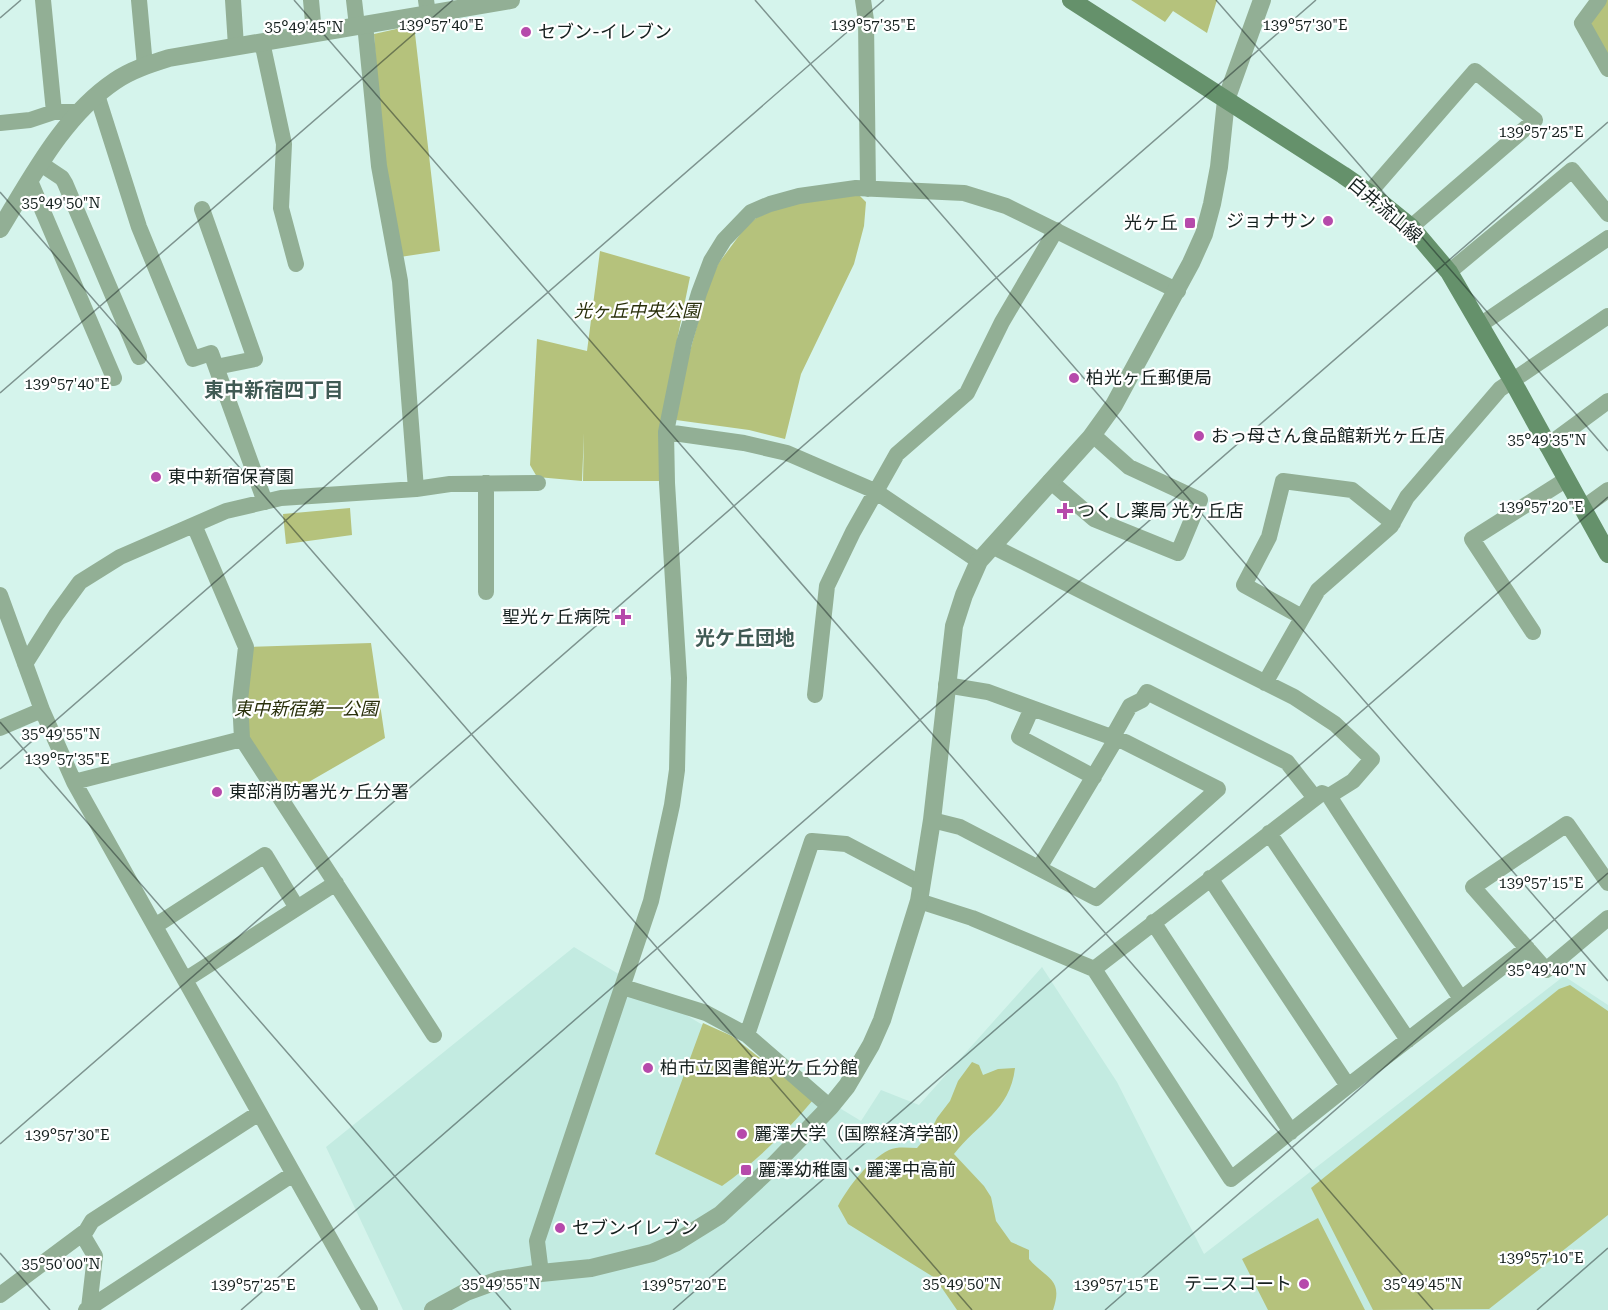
<svg xmlns="http://www.w3.org/2000/svg" width="1608" height="1310" font-family="'Roboto Serif','Noto Sans JP',serif">
	<style>
		.built { fill: #c3ebe1 }
		.green { fill: #b5c27c }
		.lines { fill: none; stroke-linecap: round; stroke-linejoin: round }
		.minor { stroke: #92af95; stroke-width: 16 }
		.tertiary { stroke: #92af95; stroke-width: 18 }
		.secondary { stroke: #65916b; stroke-width: 18 }
		.ticks { fill: none; stroke: #15201e; stroke-width: 1.5; stroke-opacity: 0.45 }
		.poi-dot { fill: #b64aab; stroke: #fff; stroke-width: 2 }
		.labels { text-anchor: middle; stroke-width: 4.5; stroke-linejoin: round; paint-order: stroke }
		.poi-label { font-size: 18px; fill: #15201e; stroke: #fff; text-anchor: start }
		.street-label { font-size: 18px; fill: #15201e; stroke: #fff }
		.park-label { font-size: 18px; font-style: italic; fill: #292f0a; stroke: #fff }
		.neighbourhood-label { font-size: 20px; font-weight: bold; fill: #405a54; stroke: #fff }
		.ticks-label { font-size: 15px; text-anchor: middle; fill: #15201e; stroke: #fff; stroke-width: 4.5; stroke-linejoin: round; paint-order: stroke }
	</style>
	<rect width="100%" height="100%" fill="#d5f4ec"/>
	<path class="built" d="M574,947L861,1121L881,1090L919,1105L1042,967L1117,1082L1204,1254L1564,976L1608,1005V1310H403L326,1147Z"/>
	<path class="green" d="M1131,0H1217L1207,33L1173,11L1165,22Z
		M1603,0H1608V55L1588,22Z
		M414,25L440,251L400,257L383,164L374,34Z
		M859,195L866,202L864,226L854,264L801,374L785,439L749,430L676,420L686,365L708,287L718,264L744,229L756,218L774,210L800,203Z
		M600,251L690,277L673,360L660,481H583L584,433L582,481L537,477L530,465L537,339L587,351Z
		M350,508L352,535L286,544L283,514Z
		M371,643L385,738L281,798L242,739L246,647Z
		M1570,985L1608,1011V1215L1489,1309L1373,1310L1311,1188L1559,989Z
		M703,1023L732,1036L813,1100C786,1132 756,1162 722,1186L655,1154Z
		M972,1062L979,1065L983,1075L998,1069L1015,1068C1010,1111 978,1123 954,1154L984,1186L991,1197L996,1221L1011,1242L1029,1250V1259C1046,1279 1064,1278 1053,1310H957L935,1278L848,1224L838,1206C848,1187 869,1160 889,1150C898,1146 908,1148 917,1148L929,1134L937,1118L950,1101L958,1081Z
		M1318,1218L1365,1310H1268L1242,1259Z"/>
	<g class="lines">
		<path class="minor" d="M43,0L54,112
			M139,0L145,66
			M233,0L236,46
			M311,0L314,33
			M354,0L357,26
			M426,0L428,14
			M863,0L866,20L868,189
			M1599,0L1582,23L1608,69
			M262,42L284,144L281,208L296,264
			M97,95L139,227L193,359L211,353L265,502
			M0,123L30,120L54,112H79
			M41,164L62,178L65,183L139,357
			M30,181L114,378
			M1369,193L1475,71L1535,120L1411,227
			M202,209L255,359L216,367
			M1449,272L1572,170L1608,214
			M1480,325L1608,238
			M666,432L744,443L787,453L875,491L979,561
			M1547,446L1608,401
			M1050,481L1094,519L1178,553L1200,500L1129,467L1093,435
			M416,489L450,484L538,483
			M1583,508L1608,490
			M194,525L246,647L240,700L242,739L434,1035
			M992,546L1294,697L1335,724L1372,759L1353,781L1329,796
			M486,592V483
			M0,595L42,710L74,782L370,1310
			M1302,617L1244,585L1269,537L1283,481L1352,490L1393,523
			M1533,632L1472,539L1567,479
			M25,664L56,615L80,582L120,557L226,511L281,498L416,489L400,281L379,166L365,24
			M1265,683L1318,590L1391,526L1407,497L1500,389L1608,316
			M815,695L827,586L853,532L897,454L967,393L1002,322L1056,230
			M1032,708L1019,737L1094,777
			M0,728L42,710
			M1112,738L1130,706L1142,700L1147,692L1287,762L1315,798
			M74,782L242,739
			M932,820L960,827L1096,898L1218,789L1125,742L988,692L946,685
			M1269,833L1408,1040
			M1039,868L1116,739
			M1210,878L1348,1086
			M1608,883L1567,824L1473,887L1546,970L1608,918
			M919,901L972,918L1094,969L1231,1179L1348,1086L1527,948
			M1153,922L1291,1132
			M155,926L265,855L297,908
			M1094,969L1322,793L1329,796L1461,999
			M185,980L336,883
			M623,987L706,1013L747,1035L830,1107
			M747,1035L812,841L846,844L922,884
			M82,1234L95,1256L89,1308
			M541,1273L537,1241L651,901L672,805L677,770L679,678L667,483L666,432L684,343L699,293L711,261L724,240L751,212L770,204L799,196L856,188L964,193L1006,206L1178,291
			M0,1295L86,1231L92,1221L259,1113
			M86,1310L293,1174"/>
		<path class="tertiary" d="M0,229C32,177 63,116 115,81C131,70 150,64 169,58L511,0
			M433,1310L466,1292L499,1280L541,1273L591,1268L652,1253L675,1243L720,1215L776,1163L830,1107L847,1086L871,1045L882,1020L919,901L932,820L954,626L964,595L979,561L1091,437L1114,405L1191,263L1204,234L1212,204L1219,167L1226,100L1262,0"/>
		<path class="secondary" d="M1071,0L1343,175L1369,193L1411,227L1449,272L1512,380L1608,554"/>
	</g>
	<path class="ticks" d="M294,0L1433,1310M755,0L1608,981M1216,0L1608,451M0,18L21,0M0,192L972,1310M0,393L453,0M0,722L511,1310M0,769L884,0M0,1144L1316,0M0,1253L50,1310M241,1310L1608,122M673,1310L1608,497M1105,1310L1608,873M1537,1310L1608,1248"/>
	<g class="poi-dot">
		<circle cx="526" cy="32" r="6"/>
		<circle cx="1328" cy="221" r="6"/>
		<rect x="1184" y="217" width="12" height="12" rx="3"/>
		<circle cx="1074" cy="378" r="6"/>
		<circle cx="1199" cy="436" r="6"/>
		<circle cx="156" cy="477" r="6"/>
		<path d="M1062 502h6v6h6v6h-6v6h-6v-6h-6v-6h6z"/>
		<path d="M620 608h6v6h6v6h-6v6h-6v-6h-6v-6h6z"/>
		<circle cx="217" cy="792" r="6"/>
		<circle cx="648" cy="1068" r="6"/>
		<circle cx="742" cy="1134" r="6"/>
		<rect x="740" y="1164" width="12" height="12" rx="3"/>
		<circle cx="560" cy="1228" r="6"/>
		<circle cx="1304" cy="1284" r="6"/>
	</g>
	<g class="labels">
		<g class="poi-label">
			<text x="538" y="38">セブン-イレブン</text>
			<text x="1316" y="227" text-anchor="end">ジョナサン</text>
			<text x="1178" y="229" text-anchor="end">光ヶ丘</text>
			<text x="1086" y="384">柏光ヶ丘郵便局</text>
			<text x="1211" y="442">おっ母さん食品館新光ヶ丘店</text>
			<text x="168" y="483">東中新宿保育園</text>
			<text x="1077" y="517">つくし薬局 光ヶ丘店</text>
			<text x="610" y="623" text-anchor="end">聖光ヶ丘病院</text>
			<text x="229" y="798">東部消防署光ヶ丘分署</text>
			<text x="660" y="1074">柏市立図書館光ケ丘分館</text>
			<text x="754" y="1140">麗澤大学（国際経済学部）</text>
			<text x="758" y="1176">麗澤幼稚園・麗澤中高前</text>
			<text x="572" y="1234">セブンイレブン</text>
			<text x="1292" y="1290" text-anchor="end">テニスコート</text>
		</g>
		<g class="street-label">
			<text transform="translate(1385 210) rotate(40)" y="6">白井流山線</text>
		</g>
		<g class="park-label">
			<text x="637" y="317">光ヶ丘中央公園</text>
			<text x="306" y="715">東中新宿第一公園</text>
		</g>
		<g class="neighbourhood-label">
			<text x="274" y="397">東中新宿四丁目</text>
			<text x="745" y="645">光ケ丘団地</text>
		</g>
	</g>
	<g class="ticks-label">
		<text x="441" y="30">139°57'40"E</text>
		<text x="873" y="30">139°57'35"E</text>
		<text x="1305" y="30">139°57'30"E</text>
		<text x="304" y="32">35°49'45"N</text>
		<text x="1541" y="137">139°57'25"E</text>
		<text x="61" y="208">35°49'50"N</text>
		<text x="67" y="389">139°57'40"E</text>
		<text x="1547" y="445">35°49'35"N</text>
		<text x="1541" y="512">139°57'20"E</text>
		<text x="61" y="739">35°49'55"N</text>
		<text x="67" y="764">139°57'35"E</text>
		<text x="1541" y="888">139°57'15"E</text>
		<text x="1547" y="975">35°49'40"N</text>
		<text x="67" y="1140">139°57'30"E</text>
		<text x="1541" y="1263">139°57'10"E</text>
		<text x="61" y="1269">35°50'00"N</text>
		<text x="501" y="1289">35°49'55"N</text>
		<text x="962" y="1289">35°49'50"N</text>
		<text x="1423" y="1289">35°49'45"N</text>
		<text x="253" y="1290">139°57'25"E</text>
		<text x="684" y="1290">139°57'20"E</text>
		<text x="1116" y="1290">139°57'15"E</text>
	</g>
</svg>
